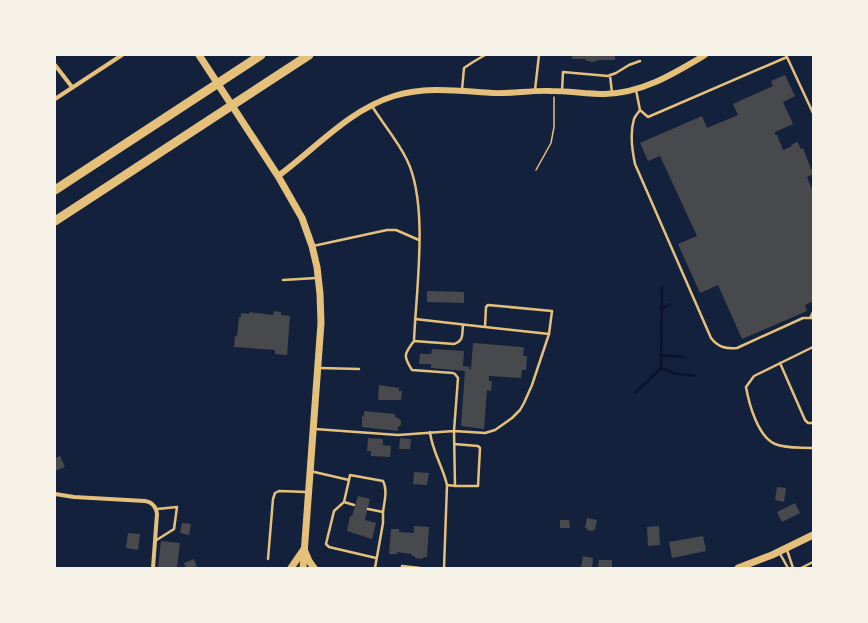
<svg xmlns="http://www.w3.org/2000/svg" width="868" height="623" font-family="'IBM Plex Sans',sans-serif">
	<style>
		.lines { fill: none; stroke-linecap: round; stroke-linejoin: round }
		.stream { stroke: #0b132b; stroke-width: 2.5 }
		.building { fill: #48494c }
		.path { stroke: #e5c07b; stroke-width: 1.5 }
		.service { stroke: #e5c07b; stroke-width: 2.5 }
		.minor { stroke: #e5c07b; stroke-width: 4 }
		.tertiary { stroke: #e5c07b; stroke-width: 6 }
		.secondary { stroke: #e5c07b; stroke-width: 7 }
		.primary { stroke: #e5c07b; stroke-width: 7 }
		.motorway { stroke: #e5c07b; stroke-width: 9 }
	</style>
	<rect width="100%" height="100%" fill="#14213d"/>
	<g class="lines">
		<path class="stream" d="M662,308L670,304
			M661,355L684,357
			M661,368L673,373L695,376
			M635,393L661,368L662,286"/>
	</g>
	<path class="building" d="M572,55H615V60H600L595,61V62H590V61H586V59H572Z
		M785,75L795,96L783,102L793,124L775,132V135H777L783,150L792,146L791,145L797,142V141L801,149L803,148L813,174L807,177L813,192V301L805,305L807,311L742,339L718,285L700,293L678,244L697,236L660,156L648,161L640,143L702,116L707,128L738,115L733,104L773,86L771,81Z
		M427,291L464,292V303L427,302Z
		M274,311L281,312V315L290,316L287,355L275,354V350L234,347L235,336H237L239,317H241V313L249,314V312L273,315Z
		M473,343L521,347L524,348L523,356H527L526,370H522L521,378L489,376V381H492L491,391L487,390L484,429L461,426L465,371L431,368V364H419L420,354H431L432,349L464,351L463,366L470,367L469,369H471Z
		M379,385L399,388V391H402L401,400H378Z
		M364,411L395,414V417L398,418L401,421V425L398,427V431L362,427V416L364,417Z
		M368,438L383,439V445L391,446L390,457L371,456V451H367Z
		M400,438L411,439L410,449H399Z
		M60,456L65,467L55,471V458Z
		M414,472L429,473L427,485L413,484Z
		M777,487L786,488L784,502L775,500Z
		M358,496L370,499L365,520L376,523L372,539L347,531L350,516H352Z
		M795,503L800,513L782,522L777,512Z
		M587,518L597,520L595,530H593V531L587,530V528H585Z
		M560,520H569L570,528H560Z
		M182,523L191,524L189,535L180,533Z
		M414,526L429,527L427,557H423V559L415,558V556H412V554L397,552V554H389L391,529H399V532L414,533Z
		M659,526L660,545L648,546L647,527Z
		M128,533L140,534L138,550L126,548Z
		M703,536L706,551L672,558L669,542Z
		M161,541L180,543L177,568H158Z
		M583,556L593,558L592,568H581Z
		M194,559L197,568H186L184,563Z
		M599,560H612V568H598Z"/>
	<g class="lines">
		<path class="path" d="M536,170L551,143L554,127V97"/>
		<path class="service" d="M786,55L813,113
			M610,75L612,93
			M462,90L464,68L473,62L485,55
			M535,90L539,55
			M636,90L640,110L648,117L787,57
			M562,91L563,72L608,76L616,73L629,65L640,61
			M372,106C383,124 398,141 407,160C429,205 416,290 414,341C404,354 403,356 412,370L453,373L455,374L458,378L454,431L455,486L447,485
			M640,110C638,113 635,116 634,119C630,132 632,150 635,164L711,338C718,347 725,349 737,348L803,318H813
			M313,246L387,230H396L419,240
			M283,280L316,278
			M810,318L813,312
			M485,327L549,334
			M414,341L454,344C464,341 462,334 463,325
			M813,347L754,376L746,387C749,404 758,437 775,444C787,449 801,447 813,448
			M780,363L805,420L808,423H813
			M320,368L359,369
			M315,429L398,435L454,431L485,433L495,430L512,418L520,410L524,403L532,385L549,334L552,311L488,305L486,307L485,327L415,319
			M430,432C432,451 443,467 447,485L444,568
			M454,444L478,446L480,448L478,486H455
			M310,471L349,480L344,502L334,511L326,544L329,547L376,558
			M349,480L350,475L383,481C388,490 384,503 383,512
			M344,502L354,505
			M368,509L383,512V523L375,568
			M155,541L174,529L177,507L157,509
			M787,550L793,568
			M779,552L788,568
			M268,559L273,499L275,493L279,491L307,492
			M402,568V566L420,568
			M801,568L813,562"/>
		<path class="minor" d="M55,65L72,87
			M55,99L122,55
			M55,494L74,497L145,501C152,502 156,506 157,514L153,568"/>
		<path class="tertiary" d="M278,176C315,149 349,110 394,96C427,86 459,91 493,93C512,94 531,90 551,91C569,91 587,94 605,94C643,93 673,74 705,55"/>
		<path class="secondary" d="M199,55L278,176L302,218L312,246L317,267L320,294L321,323L303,568"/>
		<path class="primary" d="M304,549L309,561L314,568
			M291,568L304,549
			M738,568L772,555L813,535"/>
		<path class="motorway" d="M55,190L261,55
			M55,221L309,55"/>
	</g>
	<rect width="868" height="623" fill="none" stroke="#f6f1e7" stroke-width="112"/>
</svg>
